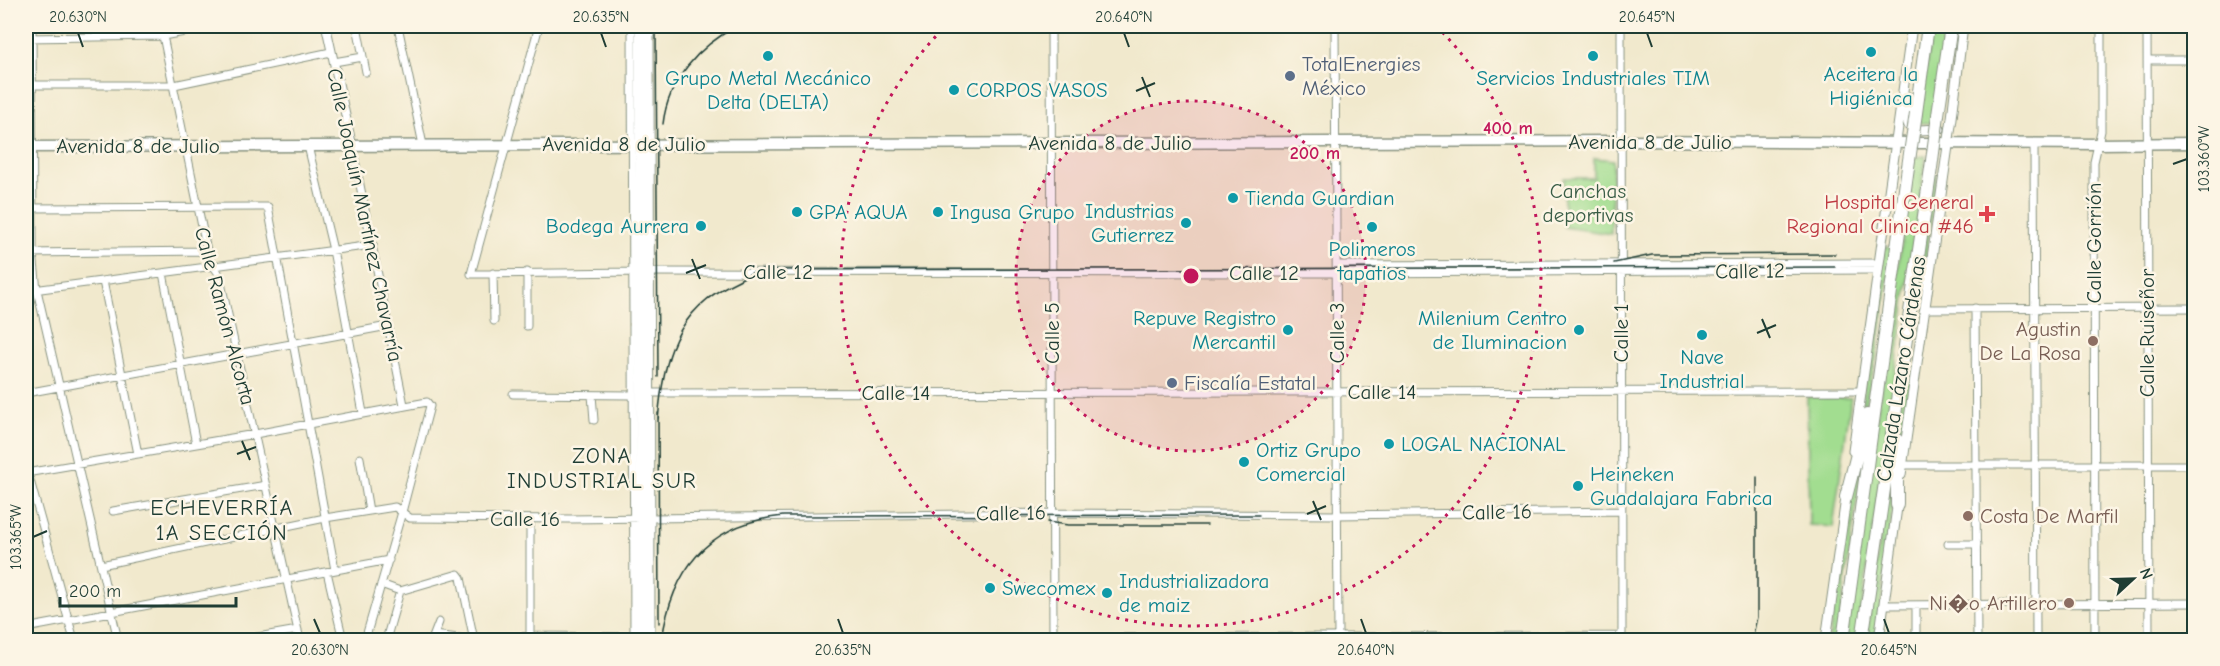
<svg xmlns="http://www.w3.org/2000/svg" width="2220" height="666" font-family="'Comic Neue',sans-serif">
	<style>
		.green { fill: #a2dd90; stroke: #608d62; stroke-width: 1.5 }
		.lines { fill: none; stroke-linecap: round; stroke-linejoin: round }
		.minor-casing { stroke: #889380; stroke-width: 9 }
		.tertiary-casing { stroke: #889380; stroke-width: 10 }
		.secondary-casing { stroke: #889380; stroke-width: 11 }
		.primary-casing { stroke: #889380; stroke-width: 13 }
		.motorway-casing { stroke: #889380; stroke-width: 14 }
		.minor { stroke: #fff; stroke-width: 7 }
		.tertiary { stroke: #fff; stroke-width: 8 }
		.secondary { stroke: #fff; stroke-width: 9 }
		.primary { stroke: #fff; stroke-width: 10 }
		.motorway { stroke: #fff; stroke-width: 12 }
		.rail { stroke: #1f3d34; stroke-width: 1.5 }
		.motorway-bridge-casing { stroke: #889380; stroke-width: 14; stroke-linecap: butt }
		.motorway-bridge { stroke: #fff; stroke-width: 12 }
		.ticks { fill: none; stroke: #1f3d34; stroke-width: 2 }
		.ring { fill: none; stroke: #c2185b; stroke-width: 3; stroke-dasharray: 3 6 }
		.culture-dot { fill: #0f9aa8; stroke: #fcf5e5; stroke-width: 2 }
		.service-dot { fill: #5c6f8a; stroke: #fcf5e5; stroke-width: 2 }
		.health-dot { fill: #e0444e; stroke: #fcf5e5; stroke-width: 2 }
		.education-dot { fill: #8d6e63; stroke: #fcf5e5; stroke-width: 2 }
		.labels { text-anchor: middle; stroke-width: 5; stroke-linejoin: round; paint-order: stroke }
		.service-label { font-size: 21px; fill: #4e5e75; stroke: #fcf5e5; text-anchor: start }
		.culture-label { font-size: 21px; fill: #0d838f; stroke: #fcf5e5; text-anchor: start }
		.street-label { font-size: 21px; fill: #1f3d34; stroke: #fcf5e5 }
		.park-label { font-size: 21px; fill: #395d46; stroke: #fcf5e5 }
		.health-label { font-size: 21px; fill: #be3a42; stroke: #fcf5e5; text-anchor: end }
		.education-label { font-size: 21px; fill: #785e54; stroke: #fcf5e5; text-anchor: end }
		.neighbourhood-label { font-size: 22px; letter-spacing: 1.5px; fill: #1f3d34; stroke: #fcf5e5 }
		.centre { fill: #c2185b; stroke: #fcf5e5; stroke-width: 3 }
		.ring-label { font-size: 18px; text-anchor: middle; font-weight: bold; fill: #c2185b; stroke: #fcf5e5; stroke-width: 5; stroke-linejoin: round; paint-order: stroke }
		.neatline { fill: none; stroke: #1f3d34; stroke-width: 2 }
		.ticks-label { font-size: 15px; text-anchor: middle; fill: #1f3d34 }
	</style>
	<rect width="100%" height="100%" fill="#fcf5e5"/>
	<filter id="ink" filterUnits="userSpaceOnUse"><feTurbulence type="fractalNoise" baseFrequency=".0167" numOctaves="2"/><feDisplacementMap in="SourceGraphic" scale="12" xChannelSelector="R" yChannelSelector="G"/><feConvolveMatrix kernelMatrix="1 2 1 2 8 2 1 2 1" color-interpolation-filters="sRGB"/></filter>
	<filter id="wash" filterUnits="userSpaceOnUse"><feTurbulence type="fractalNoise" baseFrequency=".008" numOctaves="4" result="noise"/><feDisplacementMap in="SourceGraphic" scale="24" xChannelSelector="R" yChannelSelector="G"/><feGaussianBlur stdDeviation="1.35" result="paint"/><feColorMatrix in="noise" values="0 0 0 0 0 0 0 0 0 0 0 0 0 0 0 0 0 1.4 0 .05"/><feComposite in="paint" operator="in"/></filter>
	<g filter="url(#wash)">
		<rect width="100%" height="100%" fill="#f1e9cd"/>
		<path class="green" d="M1932,26H1946L1932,123H1918Z
			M1926,156L1857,640H1845L1914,157Z
			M1594,158L1613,160L1611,234L1564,227V178H1594Z
			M1933,174L1937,175L1900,455L1901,396Z
			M1885,247L1893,248L1876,359L1856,440Z
			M1807,397L1851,398L1833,527L1809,525Z
			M1867,427L1837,640H1829L1849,494Z
			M1894,439L1893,503L1876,640H1866Z"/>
	</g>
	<g filter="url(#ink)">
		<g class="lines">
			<g class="minor-casing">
				<path id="minor" d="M32,26L33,253L37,290L118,640
					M161,26L207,251L208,258L219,274L300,640
					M357,26L366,72
					M398,26L423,145
					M539,26L471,274L633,272
					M632,26L634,640
					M1051,26L1053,640
					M1335,26L1338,640
					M1621,26L1622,640
					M2147,26L2149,640
					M26,38L163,36L217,26
					M2147,60H2194
					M334,62L363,57
					M26,85H174L331,52
					M2034,144L2036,640
					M352,145L404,405
					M308,146L333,250L363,413
					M26,208L268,207L335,570
					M26,253L207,251
					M1337,265L1879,263
					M650,272L1337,273L1878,270
					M163,273L196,444
					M493,273L494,321
					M103,281L138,454
					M26,291L373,245
					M1975,308L1977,640
					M1925,309L2194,308
					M527,326V272
					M26,393L388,326
					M650,393L1861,391
					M513,394L633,395
					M592,395L594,420
					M360,458L369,511
					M1903,465H2194
					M26,466L74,640
					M26,473L255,434L427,402L430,406L402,512L365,640
					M113,511L266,485
					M530,519V640
					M1948,544H1977
					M101,565L325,518L395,507L410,518L570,519L1052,513L1338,515L1621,511
					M327,572L343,640
					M381,584L400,591L458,574L461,578L474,640
					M1884,605L2194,603
					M1916,605V640
					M26,628L389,560
					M434,635L474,640L530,636L634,637
					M1053,638L1622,636
					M240,640L298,630
					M386,640L400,591
					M432,640L439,622
					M2095,640L2094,162L2101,131V26"/>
			</g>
			<g class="tertiary-casing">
				<path id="tertiary" d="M326,26L352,145"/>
			</g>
			<g class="secondary-casing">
				<path id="secondary" d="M640,26L641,640
					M649,26L650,640
					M1908,97L1906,118L1909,126L1919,130L1940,129
					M1853,451L1912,26
					M1901,475L1952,118L1963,26
					M1826,640L1847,491
					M1879,640L1898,500"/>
			</g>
			<g class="primary-casing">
				<path id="primary" d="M26,147L1620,141L2099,144L2194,143"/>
			</g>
			<g class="motorway-casing">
				<path id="motorway" d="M1916,113L1928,26
					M1938,115L1951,26
					M1897,440V505
					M1846,497L1867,415
					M1843,640L1908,167
					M1862,640L1931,168"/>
			</g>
			<use href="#minor" class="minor"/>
			<use href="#tertiary" class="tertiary"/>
			<use href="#secondary" class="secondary"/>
			<use href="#primary" class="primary"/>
			<use href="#motorway" class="motorway"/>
			<path class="rail" d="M656,26L658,377
				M663,124C668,80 699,46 737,26
				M1614,263L1652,255L1835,254
				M658,413L659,623
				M658,421C663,360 675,310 735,282C744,278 750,272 760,270L1835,267
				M1047,522L1068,525H1207
				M662,640C672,569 708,523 783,516L1259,515
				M1752,640L1757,617V477"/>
			<g class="motorway-bridge-casing">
				<path id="motorway-bridge" d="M1908,167L1916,113
					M1931,168L1938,115"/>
			</g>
			<use href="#motorway-bridge" class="motorway-bridge"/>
		</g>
	</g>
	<path class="ticks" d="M78,33L83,47M601,33L606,47M1124,33L1129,47M1647,33L1652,47M1142,77L1150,97M1136,91L1155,83M2173,164L2187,159M692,259L700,279M686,273L706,265M1762,319L1770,338M1757,333L1776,325M242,441L250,460M237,454L256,447M1313,501L1321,520M1307,514L1326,506M33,537L47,531M314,619L320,633M838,619L843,633M1361,619L1366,633M1884,619L1889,633"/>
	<circle cx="1191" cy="276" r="175" fill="#c2185b" fill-opacity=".12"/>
	<g class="ring">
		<circle cx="1191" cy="276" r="175"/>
		<path d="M1436 26A350 350 0 1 1 946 26"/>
	</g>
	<g class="culture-dot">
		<circle cx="1871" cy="52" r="6"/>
		<circle cx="768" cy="56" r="6"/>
		<circle cx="1593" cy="56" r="6"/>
		<circle cx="954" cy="90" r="6"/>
		<circle cx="1233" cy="198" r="6"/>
		<circle cx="797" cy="212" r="6"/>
		<circle cx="938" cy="212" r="6"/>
		<circle cx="1186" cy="223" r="6"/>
		<circle cx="701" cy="226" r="6"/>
		<circle cx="1372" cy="227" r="6"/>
		<circle cx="1288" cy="330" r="6"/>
		<circle cx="1579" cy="330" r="6"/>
		<circle cx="1702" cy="335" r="6"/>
		<circle cx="1389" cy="444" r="6"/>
		<circle cx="1244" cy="462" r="6"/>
		<circle cx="1578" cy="486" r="6"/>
		<circle cx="990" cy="588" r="6"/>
		<circle cx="1107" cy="593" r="6"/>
	</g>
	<g class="service-dot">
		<circle cx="1290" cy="76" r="6"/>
		<circle cx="1172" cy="383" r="6"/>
	</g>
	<path class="health-dot" d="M1984 205h6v6h6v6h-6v6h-6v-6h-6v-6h6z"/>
	<g class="education-dot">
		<circle cx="2093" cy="341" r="6"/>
		<circle cx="1968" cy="516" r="6"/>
		<circle cx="2069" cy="603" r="6"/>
	</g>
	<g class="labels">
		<g class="service-label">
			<text x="1302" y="71">TotalEnergies<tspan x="1302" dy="24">México</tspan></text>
			<text x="1184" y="390">Fiscalía Estatal</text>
		</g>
		<g class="culture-label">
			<text x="1871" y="81" text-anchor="middle">Aceitera la<tspan x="1871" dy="24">Higiénica</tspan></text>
			<text x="768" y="85" text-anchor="middle">Grupo Metal Mecánico<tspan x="768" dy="24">Delta (DELTA)</tspan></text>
			<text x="1593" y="85" text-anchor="middle">Servicios Industriales TIM</text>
			<text x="966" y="97">CORPOS VASOS</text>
			<text x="1245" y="205">Tienda Guardian</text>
			<text x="1174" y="218" text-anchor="end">Industrias<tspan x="1174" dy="24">Gutierrez</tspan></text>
			<text x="809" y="219">GPA AQUA</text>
			<text x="950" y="219">Ingusa Grupo</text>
			<text x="689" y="233" text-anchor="end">Bodega Aurrera</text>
			<text x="1372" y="256" text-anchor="middle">Polimeros<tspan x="1372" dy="24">tapatios</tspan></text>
			<text x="1276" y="325" text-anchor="end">Repuve Registro<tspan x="1276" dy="24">Mercantil</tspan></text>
			<text x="1567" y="325" text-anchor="end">Milenium Centro<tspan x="1567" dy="24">de Iluminacion</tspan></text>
			<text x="1702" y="364" text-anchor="middle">Nave<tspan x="1702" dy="24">Industrial</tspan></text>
			<text x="1401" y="451">LOGAL NACIONAL</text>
			<text x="1256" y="457">Ortiz Grupo<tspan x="1256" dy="24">Comercial</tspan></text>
			<text x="1590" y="481">Heineken<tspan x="1590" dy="24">Guadalajara Fabrica</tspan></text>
			<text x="1119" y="588">Industrializadora<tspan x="1119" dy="24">de maiz</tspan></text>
			<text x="1002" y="595">Swecomex</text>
		</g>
		<g class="street-label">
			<text x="1650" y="149">Avenida 8 de Julio</text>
			<text x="1110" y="150">Avenida 8 de Julio</text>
			<text x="624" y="151">Avenida 8 de Julio</text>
			<text x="138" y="153">Avenida 8 de Julio</text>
			<text transform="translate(365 215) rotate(78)" y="7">Calle Joaquín Martínez Chavarría</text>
			<text transform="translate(2094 243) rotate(-90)" y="7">Calle Gorrión</text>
			<text transform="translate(1750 271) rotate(-1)" y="7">Calle 12</text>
			<text x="778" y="279">Calle 12</text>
			<text x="1264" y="280">Calle 12</text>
			<text transform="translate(225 316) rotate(75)" y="7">Calle Ramón Alcorta</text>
			<text transform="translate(1052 333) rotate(-90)" y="7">Calle 5</text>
			<text transform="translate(1337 333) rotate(-90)" y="7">Calle 3</text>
			<text transform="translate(1621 333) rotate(-90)" y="7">Calle 1</text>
			<text transform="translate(2147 333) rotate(-90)" y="7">Calle Ruiseñor</text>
			<text transform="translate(1901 369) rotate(-81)" y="7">Calzada Lázaro Cárdenas</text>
			<text x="1382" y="399">Calle 14</text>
			<text x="896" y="400">Calle 14</text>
			<text transform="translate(1497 512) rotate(-1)" y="7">Calle 16</text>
			<text transform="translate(1011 513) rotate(-1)" y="7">Calle 16</text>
			<text x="525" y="526">Calle 16</text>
		</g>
		<g class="park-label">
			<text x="1588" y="198">Canchas<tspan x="1588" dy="24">deportivas</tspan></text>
		</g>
		<g class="health-label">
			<text x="1974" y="209">Hospital General<tspan x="1974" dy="24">Regional Clinica #46</tspan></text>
		</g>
		<g class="education-label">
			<text x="2081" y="336">Agustin<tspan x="2081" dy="24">De La Rosa</tspan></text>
			<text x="1980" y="523" text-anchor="start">Costa De Marfil</text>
			<text x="2057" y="610">Ni�o Artillero</text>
		</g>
		<g class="neighbourhood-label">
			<text x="602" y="463">ZONA<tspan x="602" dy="25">INDUSTRIAL SUR</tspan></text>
			<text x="222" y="515">ECHEVERRÍA<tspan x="222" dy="25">1A SECCIÓN</tspan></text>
		</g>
	</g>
	<circle cx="1191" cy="276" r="9" class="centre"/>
	<g class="ring-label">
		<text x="1508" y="134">400 m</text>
		<text x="1315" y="159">200 m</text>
	</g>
	<rect width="2220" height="666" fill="none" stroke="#fcf5e5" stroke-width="66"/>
	<g transform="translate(2133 579) rotate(68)" stroke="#fcf5e5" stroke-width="4.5" paint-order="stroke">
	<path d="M0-4.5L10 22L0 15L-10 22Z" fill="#1f3d34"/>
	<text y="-9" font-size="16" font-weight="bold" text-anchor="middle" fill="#1f3d34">N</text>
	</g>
	<path d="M60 597v9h176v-9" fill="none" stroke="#1f3d34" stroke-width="3"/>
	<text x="69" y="597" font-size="18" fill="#1f3d34" stroke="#fcf5e5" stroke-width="4.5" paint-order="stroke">200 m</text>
	<rect x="33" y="33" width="2154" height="600" class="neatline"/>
	<g class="ticks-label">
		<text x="78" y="22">20.630°N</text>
		<text x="601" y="22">20.635°N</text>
		<text x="1124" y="22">20.640°N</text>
		<text x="1647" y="22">20.645°N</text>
		<text transform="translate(2204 159) rotate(-90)" y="5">103.360°W</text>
		<text transform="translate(16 537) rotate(-90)" y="5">103.365°W</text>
		<text x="320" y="655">20.630°N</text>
		<text x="843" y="655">20.635°N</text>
		<text x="1366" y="655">20.640°N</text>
		<text x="1889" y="655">20.645°N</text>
	</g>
</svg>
